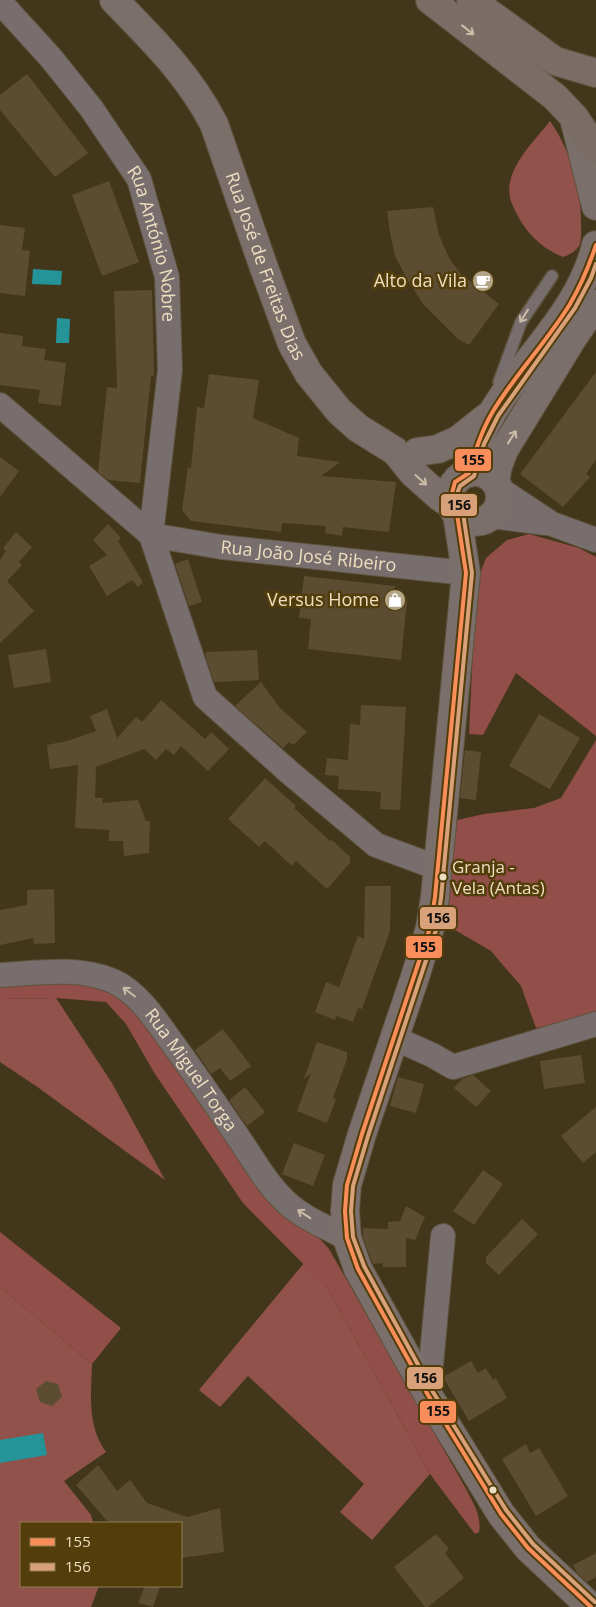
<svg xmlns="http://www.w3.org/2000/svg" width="596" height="1607" font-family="'Open Sans',sans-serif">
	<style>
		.green { fill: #90524b }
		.forest { fill: #924e49 }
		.water { fill: #249499 }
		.building { fill: #5c4c32 }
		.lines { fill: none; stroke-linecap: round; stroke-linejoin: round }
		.lane-casing { stroke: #5e533c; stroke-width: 14 }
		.street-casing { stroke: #5e533c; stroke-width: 26 }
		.secondary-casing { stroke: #5e533c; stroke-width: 30 }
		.primary-casing { stroke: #5e533c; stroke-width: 30 }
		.lane { stroke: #786e6d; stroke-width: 11 }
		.street { stroke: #786e6d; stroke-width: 24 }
		.secondary { stroke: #7a6f6b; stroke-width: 28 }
		.primary { stroke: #796d66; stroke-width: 28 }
		.bus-1-casing { stroke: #533d0b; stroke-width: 8 }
		.bus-2-casing { stroke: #533d0b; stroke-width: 8 }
		.bus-1 { stroke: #fa8e5a; stroke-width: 4 }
		.bus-2 { stroke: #d9a179; stroke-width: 4 }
		.oneway { stroke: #cbbca5 }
		.oneway2 { stroke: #cbbca7 }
		.oneway3 { stroke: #cbbda6 }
		.bus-dot { fill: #eedec0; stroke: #533d0b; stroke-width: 2 }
		.labels { text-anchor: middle; stroke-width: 5; stroke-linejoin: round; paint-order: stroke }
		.bus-label { font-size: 17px; fill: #eedec0; stroke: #533d0b; text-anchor: start }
		.street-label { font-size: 18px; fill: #eedec0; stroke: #533d0b }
		.poi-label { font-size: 18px; fill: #eedec0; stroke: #533d0b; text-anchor: end }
		.line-badge { stroke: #533d0b; stroke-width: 2 }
		.pale-badge-label { font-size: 14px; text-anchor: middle; font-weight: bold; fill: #111 }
	</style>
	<rect width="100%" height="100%" fill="#43371b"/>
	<path class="green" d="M550,121C571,151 581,187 581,223C581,230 582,240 579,246C575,252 569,255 563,257C546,250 532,239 522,223C518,216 512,206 510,198C504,169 534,142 550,121Z
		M56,998L112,1083L165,1180L36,1086L0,1062V999Z
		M304,1263L328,1289L430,1474L372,1540L340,1512L364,1484L248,1376L220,1407L199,1390Z
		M0,1287L92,1364C91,1394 87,1426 106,1452L64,1481L91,1515L93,1523H21V1586H99L91,1607H0Z"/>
	<path class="forest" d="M529,534L579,548L596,557V736L516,673L483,735L469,734L476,584L486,558L507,540Z
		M596,740V1015L536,1028L521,986L491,951L443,923L457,820L484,814L534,808L561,798Z
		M82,978L128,998L290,1218L321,1240L329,1249L465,1487C472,1501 482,1515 479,1532L475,1534L430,1474L328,1289L243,1203L155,1074L126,1024L106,1002L56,998L0,999V981Z
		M0,1232L121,1328L92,1364L0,1287Z"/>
	<path class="water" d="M33,269L62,271L61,285L32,284Z
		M57,318L70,319L69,343H56Z
		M43,1433L47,1455L0,1463V1440Z"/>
	<path class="building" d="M27,74L88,153L55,177L0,110V95Z
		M109,181L139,262L102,276L72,195Z
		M433,207L439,235L449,258L461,274L499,304L469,345L458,339L423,304L407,279L395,256L390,233L387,211Z
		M0,225L25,228L22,250L30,251L25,296L0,293Z
		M152,290L154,376H151L140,483L108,480L98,472L107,387L117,388L114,291Z
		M0,333L23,336L22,346L46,349L44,360L66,363L61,406L38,403L40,390L0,385Z
		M596,372V460L586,474L590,477L563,507L520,474Z
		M209,374L259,380L253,418L299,438L297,456L340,462L321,476L396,482L389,532L343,527L342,536L325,533L326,526L282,523L281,532L191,521L182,510L188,467L191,468L197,407L204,408Z
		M0,457L19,471L0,497Z
		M108,524L121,538L118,541L143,582L138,587L132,580L107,596L89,566L107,555L93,540Z
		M16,532L32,547L19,562L22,565L7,581L34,611L0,643V560L6,551L3,548Z
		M188,559L202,602L189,606L175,564Z
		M304,576L395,586L393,599L407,601L401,660L308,649L311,619L299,618Z
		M46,649L51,682L14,688L8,655Z
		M257,650L259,680L214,682L206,658V652Z
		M261,682L280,708L307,732L293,745L289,742L283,748L235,706Z
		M161,700L205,739L211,732L229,749L208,771L181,746L174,755L166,749L156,760L144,749L96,767L95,798H103L102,803L138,800L146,821H150L149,853L124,856L123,841H109V830L75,828L78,765L50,769L47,745L67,741L96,731L90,716L107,709L117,738L136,717L142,722Z
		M361,705L406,707L400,810L380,809L381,792L338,789L339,776L325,775L327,758L348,760L350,724L360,725Z
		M539,714L580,738L550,789L509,766Z
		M465,750L481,752L476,800L460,798Z
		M265,778L296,806L294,808L330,841L332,840L350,857V863L327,889L296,861L292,866L265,841L259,847L228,819Z
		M365,886H391L390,931L362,1009L358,1008L353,1022L336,1016L335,1020L315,1012L326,982L339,987L358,936L364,939Z
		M54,889L55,943L34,944L33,938L0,945V910L27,905V890Z
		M223,1029L251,1066L230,1081L220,1068L211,1074L195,1050Z
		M317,1042L347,1052V1059L333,1098L336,1099L327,1123L297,1111L311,1073L304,1079Z
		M581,1055L585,1083L544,1089L540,1061Z
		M473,1075L491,1091L476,1107L454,1088L462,1079Z
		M398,1077L424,1084L416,1113L390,1106Z
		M245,1087L265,1112L247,1126L229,1100Z
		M596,1107V1152L583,1163L561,1136Z
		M294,1143L325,1155L313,1186L282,1174Z
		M483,1170L503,1184L474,1225L453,1211Z
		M406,1206L425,1217L415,1240L406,1238V1267H383V1263L373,1264L363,1237V1228L388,1229V1222L400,1221Z
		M522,1219L538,1234L499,1275L486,1263V1257Z
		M471,1361L478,1373L486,1368L493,1380L496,1378L507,1398L469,1421L443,1377Z
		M46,1381L58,1384L62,1397L52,1406L40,1402L36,1389Z
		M526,1444L530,1453L539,1448L568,1496L536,1516L502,1459Z
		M98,1465L117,1491L130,1480L147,1503L187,1517L220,1508L224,1552L181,1558V1523H109L76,1485Z
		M436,1534L449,1549L445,1553L464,1578L428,1607H425L394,1567Z
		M596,1553V1577L587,1582L577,1573L573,1565Z
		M145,1586H160L153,1607L138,1603Z"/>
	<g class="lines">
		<g class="lane-casing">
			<path id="lane" d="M500,386L499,382L521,322L552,276"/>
		</g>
		<g class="street-casing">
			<g id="street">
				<path id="s1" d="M0,2L51,58L91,108L139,179L167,277L170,370L151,535L205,697L289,772L376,845L438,868"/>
				<path d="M0,405L151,535"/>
				<path d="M499,489L552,524L596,540"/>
				<path d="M492,516L546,523"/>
				<path id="s2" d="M151,535L221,547L466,573"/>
				<path id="s3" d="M0,975C37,973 77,966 113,981C137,992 153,1016 168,1037C193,1071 216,1105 240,1140C254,1161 267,1184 285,1201C301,1217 326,1227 347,1238"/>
				<path d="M394,1038L432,1055L453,1067L596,1024"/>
				<path d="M418,1377L431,1365L443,1236"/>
			</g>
		</g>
		<g class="secondary-casing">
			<g id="secondary">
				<path id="s4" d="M114,0C152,39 189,75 214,124L263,265L292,344L309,374L339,411L358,428L395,451L413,473L440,497L452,505"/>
				<path d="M574,118L596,206"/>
				<path d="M417,452L438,449L458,440L487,417"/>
				<circle cx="475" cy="497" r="25"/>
				<path d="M469,473C484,386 576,331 596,245"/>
				<path d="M495,482L498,466L504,450L574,336L596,304"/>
				<path d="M457,514L466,573L435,897L430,928L415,977L362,1134L347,1185L345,1211L347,1238L358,1269L428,1395L501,1514L528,1548L591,1607"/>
			</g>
		</g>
		<g class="primary-casing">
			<path id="primary" d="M430,0L555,97L574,117L596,149
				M471,0L555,61L596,73"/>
		</g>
		<use href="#lane" class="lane"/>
		<use href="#street" class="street"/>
		<use href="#secondary" class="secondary"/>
		<use href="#primary" class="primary"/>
		<g class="bus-1-casing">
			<path id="bus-1" d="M591,1607L528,1548L501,1514L428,1395L358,1269L347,1238L345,1211L347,1185L362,1134L430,928L435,897L466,573L457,514L452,505L451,497L455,482L469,473C475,452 481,432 492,413C515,374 547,342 570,304C581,285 589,266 596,245"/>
		</g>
		<g class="bus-2-casing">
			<path id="bus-2" d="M595,1602L533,1544L506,1510L433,1392L364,1266L353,1237L351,1211L353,1186L368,1136L436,930L441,898L472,573L463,513L458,503V491L460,486L474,476L484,444L498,416L575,308L591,278L596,264"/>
		</g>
		<use href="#bus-1" class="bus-1"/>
		<use href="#bus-2" class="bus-2"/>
	</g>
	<defs><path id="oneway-shaft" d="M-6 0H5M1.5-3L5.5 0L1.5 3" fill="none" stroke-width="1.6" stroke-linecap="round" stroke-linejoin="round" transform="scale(1.25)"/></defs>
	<use class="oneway" href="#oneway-shaft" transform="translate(468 30) rotate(38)"/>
	<g class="oneway2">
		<use href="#oneway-shaft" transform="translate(524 316) rotate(122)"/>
		<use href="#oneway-shaft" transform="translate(129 992) rotate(-143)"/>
		<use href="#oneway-shaft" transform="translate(304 1214) rotate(-147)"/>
	</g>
	<g class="oneway3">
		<use href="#oneway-shaft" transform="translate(512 437) rotate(-58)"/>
		<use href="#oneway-shaft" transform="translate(421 480) rotate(42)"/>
	</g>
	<defs>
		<g id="cafe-disc" transform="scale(1.125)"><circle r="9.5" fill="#b2a486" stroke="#533d0b"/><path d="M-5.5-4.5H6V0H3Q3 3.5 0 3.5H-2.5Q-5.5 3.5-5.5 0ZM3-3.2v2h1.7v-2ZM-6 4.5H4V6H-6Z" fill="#fff"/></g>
		<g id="shop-disc" transform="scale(1.125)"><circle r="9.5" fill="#b2a486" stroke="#533d0b"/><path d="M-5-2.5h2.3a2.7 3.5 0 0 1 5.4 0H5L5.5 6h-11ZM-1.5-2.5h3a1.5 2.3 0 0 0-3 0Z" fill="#fff"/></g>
	</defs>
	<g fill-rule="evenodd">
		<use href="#cafe-disc" x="483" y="281"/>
		<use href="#shop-disc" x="395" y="600"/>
	</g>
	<g class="bus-dot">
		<circle cx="443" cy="877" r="4.5"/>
		<circle cx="493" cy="1490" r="4.5"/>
	</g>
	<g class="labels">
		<g class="bus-label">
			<text x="452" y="873">Granja -<tspan x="452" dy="21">Vela (Antas)</tspan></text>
		</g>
		<g class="street-label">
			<text dy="6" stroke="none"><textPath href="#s1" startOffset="292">Rua António Nobre</textPath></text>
			<text dy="6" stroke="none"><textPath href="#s4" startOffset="311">Rua José de Freitas Dias</textPath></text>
			<text dy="6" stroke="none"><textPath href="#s2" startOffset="159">Rua João José Ribeiro</textPath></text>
			<text dy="6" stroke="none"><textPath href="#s3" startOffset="234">Rua Miguel Torga</textPath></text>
		</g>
		<g class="poi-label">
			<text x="467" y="287">Alto da Vila</text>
			<text x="379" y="606">Versus Home</text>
		</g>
	</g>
	<g class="line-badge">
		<rect x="454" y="448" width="38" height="24" rx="5" fill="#fa8e5a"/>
		<rect x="440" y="493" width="38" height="24" rx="5" fill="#d9a179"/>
		<rect x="419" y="906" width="38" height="24" rx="5" fill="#d9a179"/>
		<rect x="405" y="935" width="38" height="24" rx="5" fill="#fa8e5a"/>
		<rect x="406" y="1366" width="38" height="24" rx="5" fill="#d9a179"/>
		<rect x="419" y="1400" width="38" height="24" rx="5" fill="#fa8e5a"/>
	</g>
	<g class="pale-badge-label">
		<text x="473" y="465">155</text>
		<text x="459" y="510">156</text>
		<text x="438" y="923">156</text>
		<text x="424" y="952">155</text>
		<text x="425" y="1383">156</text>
		<text x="438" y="1416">155</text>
	</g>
	<rect x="20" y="1522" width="162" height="65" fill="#533d0b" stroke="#917d53"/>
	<rect x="30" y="1538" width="25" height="8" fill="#fa8e5a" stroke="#917d53"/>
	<text x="65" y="1547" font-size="15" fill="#eedec0">155</text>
	<rect x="30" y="1563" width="25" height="8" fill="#d9a179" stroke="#917d53"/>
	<text x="65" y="1572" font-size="15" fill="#eedec0">156</text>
</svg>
